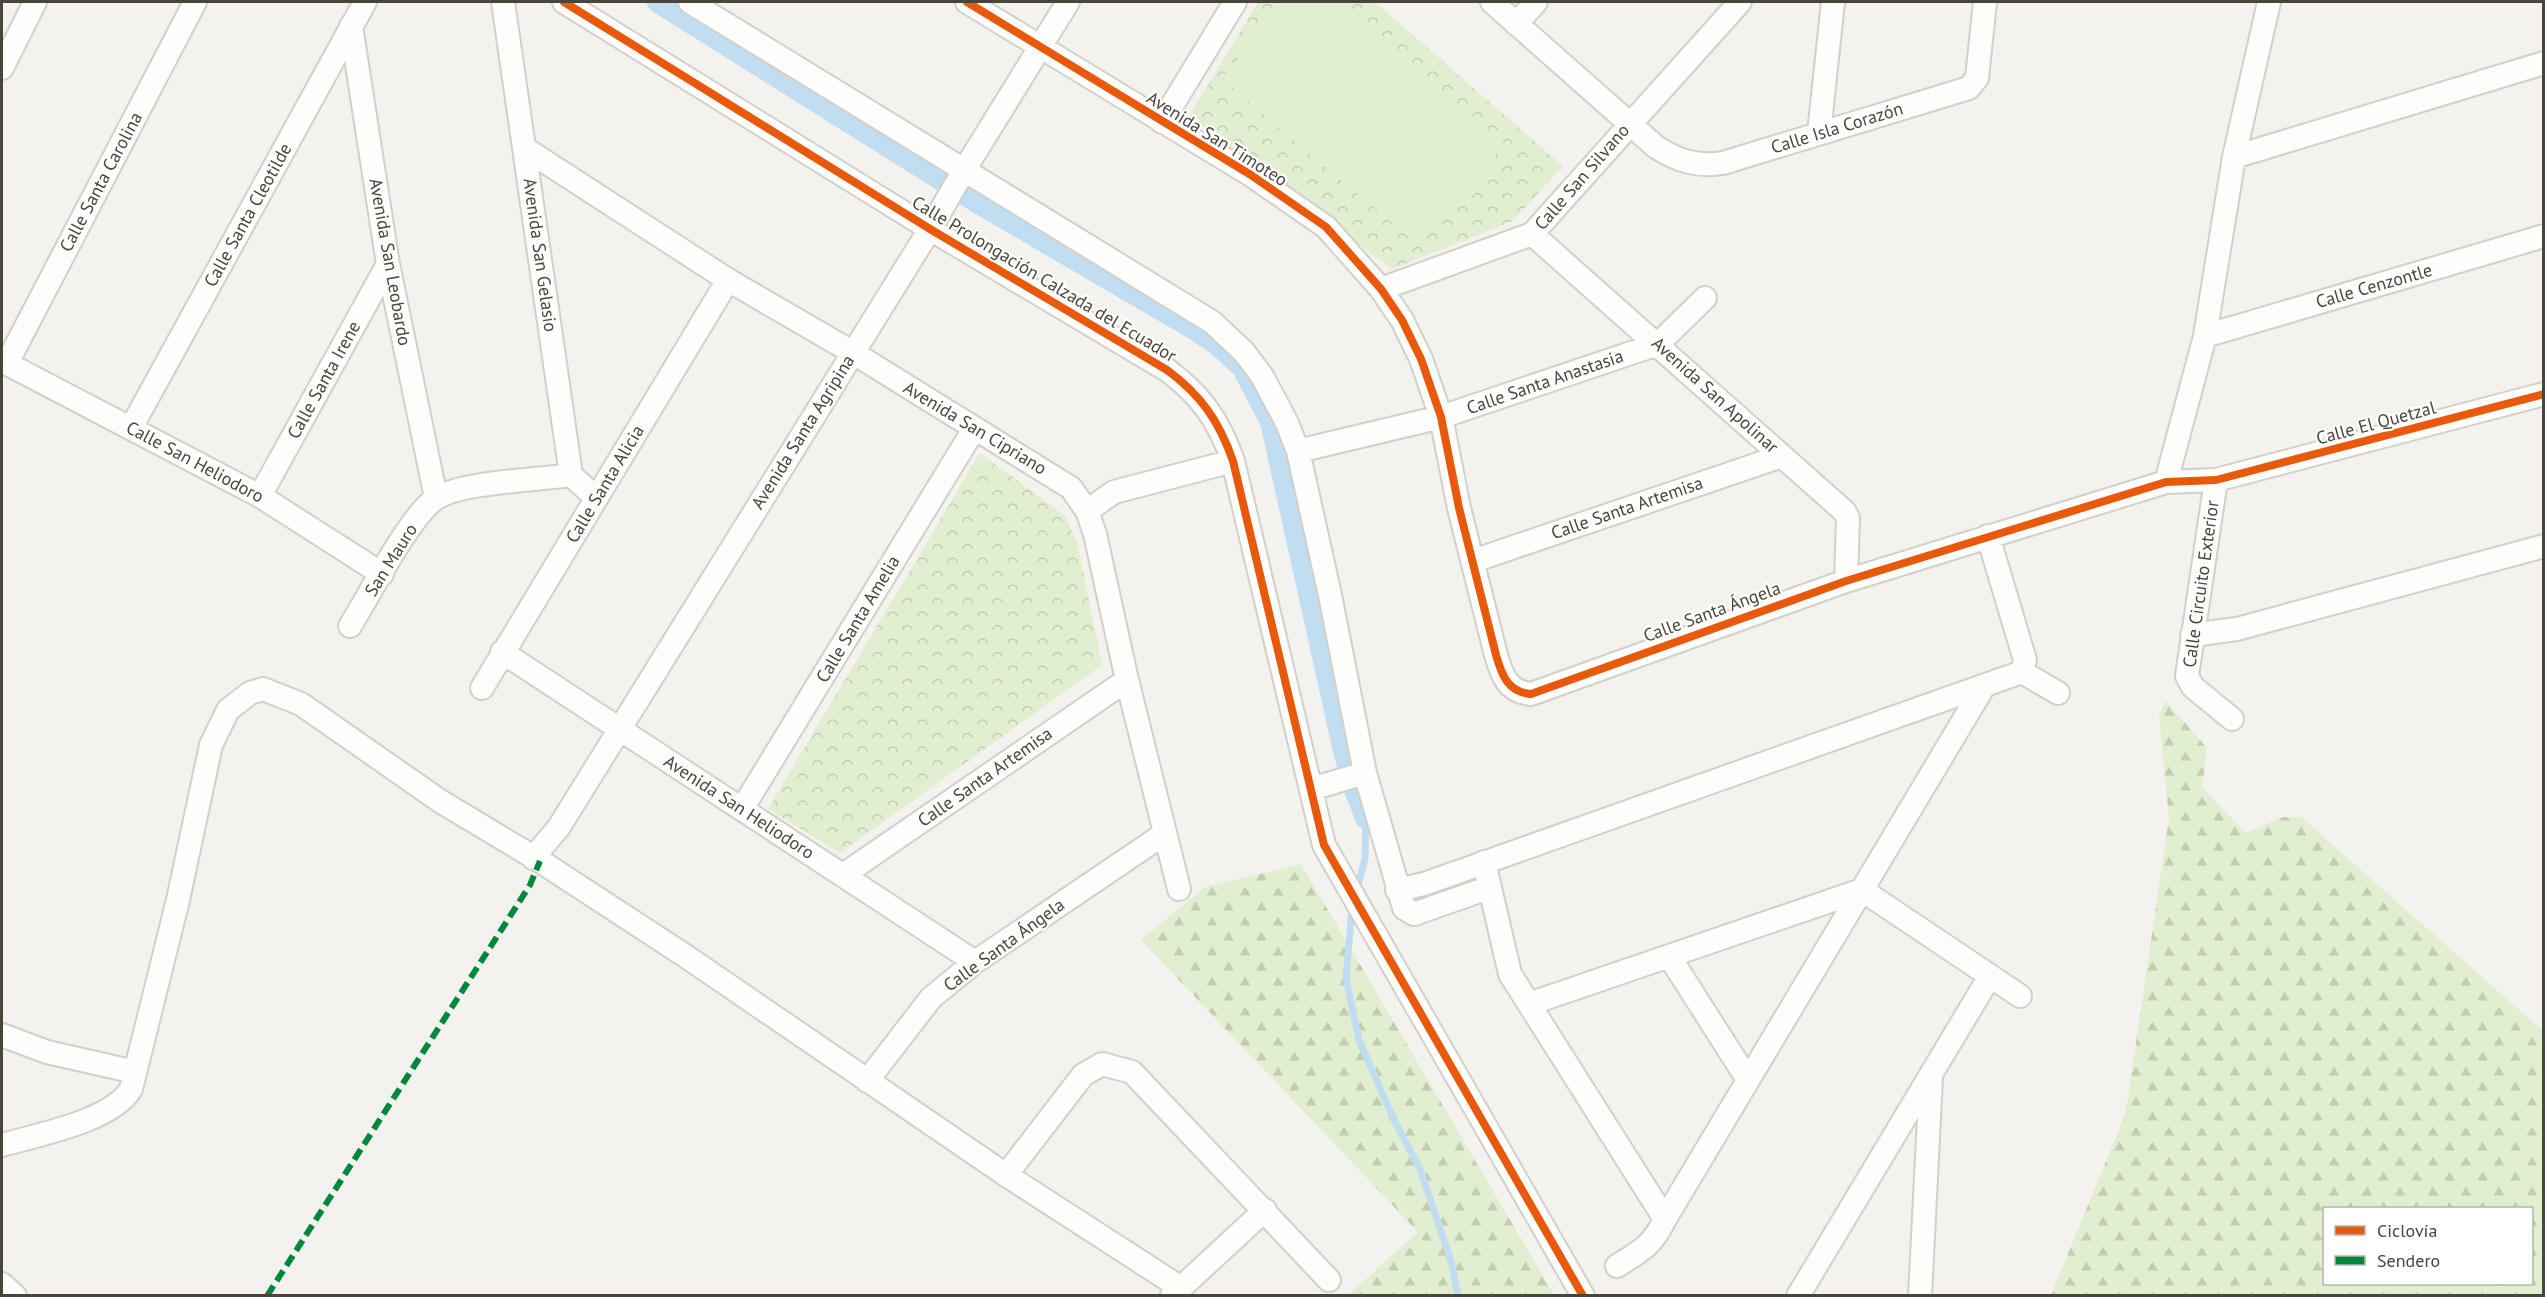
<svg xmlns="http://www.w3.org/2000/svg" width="2545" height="1297" font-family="'PT Sans',sans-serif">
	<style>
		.forest { fill: url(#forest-firs); fill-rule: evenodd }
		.park { fill: url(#park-crowns) }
		.pitch { fill: #e1eecf }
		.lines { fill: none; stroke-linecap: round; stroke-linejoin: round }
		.stream { stroke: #c0ddf1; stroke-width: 7 }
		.canal { stroke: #c0ddf1; stroke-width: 22 }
		.street-casing { stroke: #d2d0cb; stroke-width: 26 }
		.street { stroke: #fdfdfc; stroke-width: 22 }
		.quiet { stroke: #00873e; stroke-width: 6; stroke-dasharray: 12 6; stroke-linecap: butt }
		.cycleway-casing { stroke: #fff; stroke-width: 11 }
		.cycleway { stroke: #e8590c; stroke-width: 8 }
		.labels { text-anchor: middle; stroke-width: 4.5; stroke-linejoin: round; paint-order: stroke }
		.street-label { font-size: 18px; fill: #4b4439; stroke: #fff }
	</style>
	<defs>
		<pattern id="forest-firs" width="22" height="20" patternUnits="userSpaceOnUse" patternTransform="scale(1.5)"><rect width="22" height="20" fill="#e1eecf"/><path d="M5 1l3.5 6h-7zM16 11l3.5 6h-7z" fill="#c3cdb2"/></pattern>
		<pattern id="park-crowns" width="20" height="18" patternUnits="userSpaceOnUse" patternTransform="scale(1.5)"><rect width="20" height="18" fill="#e1eecf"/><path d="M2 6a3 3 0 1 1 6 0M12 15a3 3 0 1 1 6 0" fill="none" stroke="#c3cdb2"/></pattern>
	</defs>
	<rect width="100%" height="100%" fill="#f4f2ee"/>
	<path class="forest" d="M2166,701L2207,748L2202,787L2246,833L2283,817H2301L2543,1031V1295H2051L2125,1115L2128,1097L2169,818L2159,716ZM2324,1208H2532V1284H2324Z
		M1301,864L1554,1295H1348L1418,1232L1141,940L1205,887Z"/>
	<path class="park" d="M1258,2H1375L1563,166L1513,221L1392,269L1189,116Z
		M980,453L1065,516L1077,541L1102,665L840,853L768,809Z"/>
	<path class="pitch" d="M1287,2H1337L1505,144L1418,245L1221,78Z"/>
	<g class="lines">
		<path class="stream" d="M1356,892L1365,859L1366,818
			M1352,908L1346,978L1359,1040L1394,1120L1420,1169L1451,1261L1458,1296"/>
		<path class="canal" d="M658,2L977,202L1196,330L1218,345L1243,368L1271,422L1342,742L1352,782L1366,818"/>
		<g class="street-casing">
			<path id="street" d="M503,2L571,475L596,498
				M564,2L930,229L1167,370C1201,395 1219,421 1233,461L1324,845L1583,1296
				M690,2L1212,322L1244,352L1262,376L1287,423L1298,451L1330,595L1365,773L1311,789
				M967,2L1251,175L1326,227L1381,289L1402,320L1421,359L1441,417L1459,508L1496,655C1502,676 1508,692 1531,694L1846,581L2166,482L2216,480L2544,394
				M1492,2L1656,147C1678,161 1697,167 1723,163L1969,88L1977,78L1985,2
				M1516,24L1536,2
				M351,26L388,264L436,498
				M2,68L35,2
				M1162,122L1235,2
				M1819,133L1833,2
				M524,148L728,280L852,352L1071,488L1087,511L1095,534L1127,680L1179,889
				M2234,157L2544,63
				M1532,234L1845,512L1848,518L1846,581
				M1381,289L1532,234L1740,2
				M2205,336L2544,236
				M2,361L260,496L382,574
				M7,363L195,2
				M131,428L365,2
				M1298,451L1441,417L1658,344L1705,298
				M2216,480L2187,676L2193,687L2232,719
				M2166,482L2205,336L2234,157L2269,2
				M260,496L388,264
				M1087,511L1114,492L1233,461
				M1988,536L2025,660L2022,672
				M1473,561L1782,456
				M350,626C369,596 409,517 435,499C459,482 539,480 571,475
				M2192,635L2237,629L2544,546
				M502,652L975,962
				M482,688L728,280
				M1365,773L1404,908L1414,914L1488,888
				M742,809L974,429
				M533,858L559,827L930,229L963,172L1068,2
				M1484,862L1510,974L1665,1219
				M843,875L1127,680
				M1397,890L1424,884L2022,672L2058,693
				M1669,956L1748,1080
				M1529,1004L1862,890L2020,996
				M2,1035L47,1052L135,1072
				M867,1081L931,998L975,962L1164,834
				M2,1145C37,1135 112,1121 131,1089L178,900L211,745L228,710L250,693L263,689L301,704L440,801L540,861L684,955L1006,1175L1181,1288
				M1006,1175L1083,1075L1102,1064L1132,1072L1329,1280
				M1617,1266C1641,1251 1653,1245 1665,1219L1984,686
				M2,1284L15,1296
				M1172,1296L1265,1210
				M1798,1296L1990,976
				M1920,1296L1931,1078"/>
		</g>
		<use href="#street" class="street"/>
		<path class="quiet" d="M267,1296L530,885L540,861"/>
		<g class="cycleway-casing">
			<path id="cycleway" d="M564,2L930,229L1167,370C1201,395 1219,421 1233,461L1324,845L1583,1296
				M967,2L1251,175L1326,227L1381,289L1402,320L1421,359L1441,417L1459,508L1496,655C1502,676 1508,692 1531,694L1846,581L2166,482L2216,480L2544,394"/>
		</g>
		<use href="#cycleway" class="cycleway"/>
	</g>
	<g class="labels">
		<g class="street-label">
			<text transform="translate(1837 128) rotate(-17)" y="6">Calle Isla Corazón</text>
			<text transform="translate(1217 139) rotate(32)" y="6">Avenida San Timoteo</text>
			<text transform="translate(1582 177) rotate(-49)" y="6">Calle San Silvano</text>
			<text transform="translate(101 182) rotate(-62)" y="6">Calle Santa Carolina</text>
			<text transform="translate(248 215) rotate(-61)" y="6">Calle Santa Cleotilde</text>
			<text transform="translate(540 255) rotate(82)" y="6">Avenida San Gelasio</text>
			<text transform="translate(390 262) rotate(80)" y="6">Avenida San Leobardo</text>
			<text transform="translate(1044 279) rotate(31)" y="6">Calle Prolongación Calzada del Ecuador</text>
			<text transform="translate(2374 286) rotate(-16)" y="6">Calle Cenzontle</text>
			<text transform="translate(324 380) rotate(-61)" y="6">Calle Santa Irene</text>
			<text transform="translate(1545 382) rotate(-19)" y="6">Calle Santa Anastasia</text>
			<text transform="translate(1715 395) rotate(42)" y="6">Avenida San Apolinar</text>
			<text transform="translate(2376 423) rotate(-15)" y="6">Calle El Quetzal</text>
			<text transform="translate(975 428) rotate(31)" y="6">Avenida San Cipriano</text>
			<text transform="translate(803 432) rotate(-58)" y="6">Avenida Santa Agripina</text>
			<text transform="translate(195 462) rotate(28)" y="6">Calle San Heliodoro</text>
			<text transform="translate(605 484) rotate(-59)" y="6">Calle Santa Alicia</text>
			<text transform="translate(1627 508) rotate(-19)" y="6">Calle Santa Artemisa</text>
			<text transform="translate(391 560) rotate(-58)" y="6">San Mauro</text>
			<text transform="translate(2201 584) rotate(-82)" y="6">Calle Circuito Exterior</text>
			<text transform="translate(1712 612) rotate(-20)" y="6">Calle Santa Ángela</text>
			<text transform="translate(858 619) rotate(-59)" y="6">Calle Santa Amelia</text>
			<text transform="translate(985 777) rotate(-35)" y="6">Calle Santa Artemisa</text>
			<text transform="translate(739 807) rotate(33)" y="6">Avenida San Heliodoro</text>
			<text transform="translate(1004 945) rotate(-36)" y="6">Calle Santa Ángela</text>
		</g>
	</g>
	<rect width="2545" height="1297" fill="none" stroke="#4b4439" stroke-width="6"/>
	<rect x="2323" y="1207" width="210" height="78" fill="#ffffff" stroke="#b7b4b0" stroke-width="1.5"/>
	<rect x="2335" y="1226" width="30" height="9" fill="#e8590c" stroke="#b7b4b0" stroke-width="1.5"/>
	<text x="2377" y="1237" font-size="18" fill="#4b4439">Ciclovía</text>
	<rect x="2335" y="1256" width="30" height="9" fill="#00873e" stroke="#b7b4b0" stroke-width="1.5"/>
	<text x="2377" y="1267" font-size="18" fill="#4b4439">Sendero</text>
</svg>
